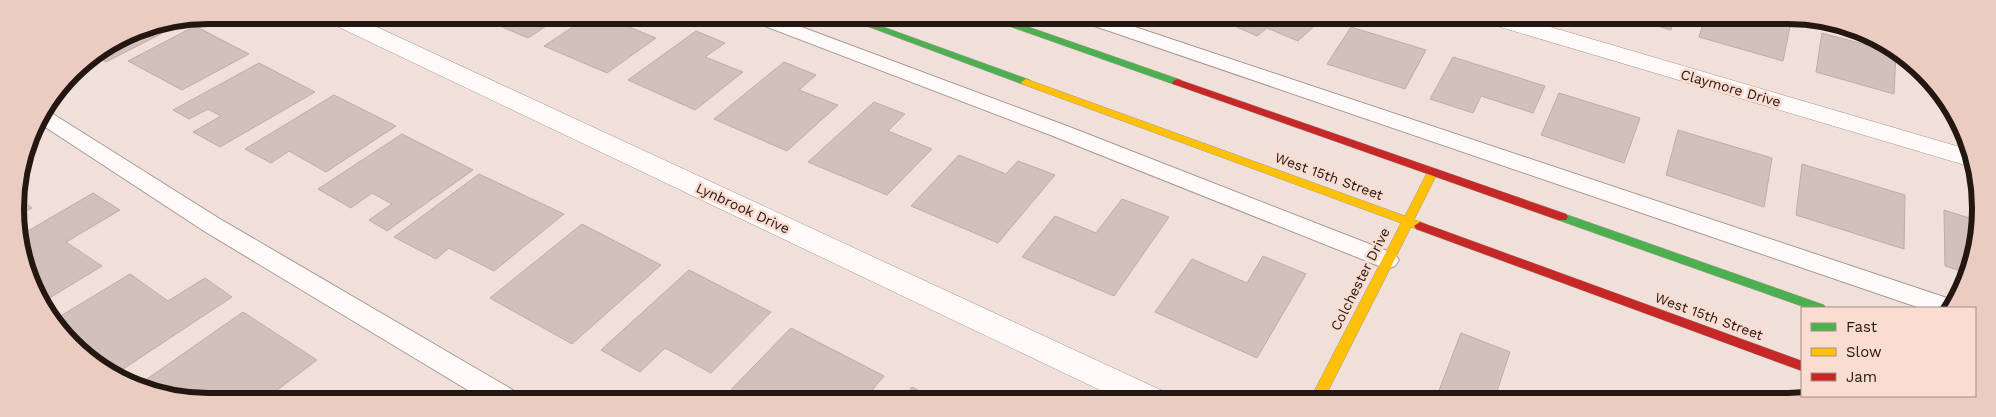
<svg xmlns="http://www.w3.org/2000/svg" width="1996" height="417" font-family="'Work Sans',sans-serif">
	<style>
		.building { fill: #d2c1bb; stroke: #bcada8 }
		.lines { fill: none; stroke-linecap: round; stroke-linejoin: round }
		.lane-casing { stroke: #a69893; stroke-width: 2 }
		.street-casing { stroke: #a69893; stroke-width: 1 }
		.fast-casing { stroke: #a69893; stroke-width: 1 }
		.slow-casing { stroke: #a69893; stroke-width: 1 }
		.jam-casing { stroke: #a69893; stroke-width: 1 }
		.lane { fill: #fdfaf9; fill-rule: evenodd }
		.street { fill: #fdfaf9; fill-rule: evenodd }
		.fast { fill: #4caf50; fill-rule: evenodd }
		.slow { fill: #ffc107; fill-rule: evenodd }
		.jam { fill: #c62828; fill-rule: evenodd }
		.labels { text-anchor: middle; stroke-width: 5; stroke-linejoin: round; paint-order: stroke }
		.street-label { font-size: 14px; fill: #241611; stroke: #fbdcd0 }
		.rim { fill: none; stroke: #241611; stroke-width: 6 }
	</style>
	<rect width="100%" height="100%" fill="#f1e0da"/>
	<path class="building" d="M474,15H563L528,38Z
		M591,15H635L622,24L656,38L607,73L544,46Z
		M1229,16H1316L1322,19L1298,41L1267,28L1257,36L1223,21Z
		M1623,16H1675L1671,30Z
		M1705,17H1772L1791,22L1783,61L1699,37Z
		M188,20L106,62L95,56L135,30Z
		M195,26L249,54L182,90L128,61Z
		M1351,27L1426,50L1405,89L1327,64Z
		M696,31L725,43L705,57L743,72L695,110L628,80Z
		M1822,33L1896,53L1894,94L1816,72Z
		M1453,57L1545,86L1533,113L1481,96L1473,113L1430,99Z
		M784,62L816,75L799,90L838,105L787,151L714,119Z
		M259,63L315,92L220,147L193,132L221,116L208,109L189,119L173,110Z
		M1941,90L1950,109L1941,106Z
		M1559,93L1640,118L1624,163L1541,135Z
		M334,95L396,126L326,172L289,151L271,163L245,149Z
		M874,102L905,114L888,131L932,149L887,195L808,162Z
		M1678,130L1772,158L1764,207L1666,175Z
		M402,134L473,170L387,231L369,220L392,204L372,193L351,208L318,189Z
		M959,155L1006,174L1018,161L1055,175L998,243L911,206Z
		M1802,164L1905,195L1904,249L1796,215Z
		M479,174L564,214L494,271L449,248L436,259L394,237Z
		M93,193L120,210L66,242L102,266L43,302L25,270L21,235Z
		M15,196L32,208L18,215Z
		M1122,199L1169,217L1114,296L1022,257L1055,216L1096,233Z
		M1944,210L1979,221V233L1967,273L1945,266Z
		M582,224L661,265L572,344L490,298Z
		M1263,256L1306,274L1257,358L1155,312L1192,259L1247,283Z
		M689,270L771,312L711,373L665,348L640,372L601,350Z
		M130,274L168,301L205,278L232,297L114,375L63,336L54,320Z
		M243,312L317,360L264,400H184L137,386Z
		M791,328L884,376L863,401H720Z
		M1461,333L1510,352L1495,397L1505,401H1435Z
		M912,387L939,401H900Z
		M309,393L320,400H299Z"/>
	<g class="lines">
		<g class="lane-casing">
			<path id="lane" d="M747,16H772L1067,126L1395,254L1399,260L1395,266L1387,269L1379,266L1053,136L749,20Z
				M1075,16H1102L1956,301L1951,308H1920L1077,20Z
				M45,109L220,219L518,393L522,401H486L204,231L36,121Z"/>
		</g>
		<g class="street-casing">
			<path id="street" d="M321,15H351L1165,392L1170,401H1123L324,20Z
				M1477,16H1513L1970,150L1974,158L1975,168L1480,21Z"/>
		</g>
		<g class="fast-casing">
			<path id="fast" d="M840,16H853L1030,80L1031,82L1026,85L1022,84Z
				M985,16H997L1181,80L1182,82L1177,85L1173,84L986,18Z
				M1562,213L1824,305L1826,308H1807L1558,220L1556,217L1558,214Z"/>
		</g>
		<g class="slow-casing">
			<path id="slow" d="M1026,79L1405,216L1429,169H1437L1438,172L1414,220L1424,223L1426,226L1420,230L1411,227L1323,401H1309L1401,223L1022,84L1021,82Z"/>
		</g>
		<g class="jam-casing">
			<path id="jam" d="M1177,79L1566,214L1568,217L1566,220H1558L1173,84L1172,82Z
				M1420,222L1802,361V371L1416,229L1414,226Z"/>
		</g>
		<use href="#lane" class="lane"/>
		<use href="#street" class="street"/>
		<use href="#fast" class="fast"/>
		<use href="#slow" class="slow"/>
		<use href="#jam" class="jam"/>
	</g>
	<g class="labels">
		<g class="street-label">
			<text transform="translate(1731 88) rotate(16)" y="5">Claymore Drive</text>
			<text transform="translate(1329 176) rotate(20)" y="5">West 15th Street</text>
			<text transform="translate(743 208) rotate(25)" y="5">Lynbrook Drive</text>
			<text transform="translate(1360 279) rotate(-63)" y="5">Colchester Drive</text>
			<text transform="translate(1709 316) rotate(20)" y="5">West 15th Street</text>
		</g>
	</g>
	<path d="M0 0H1996V417H0ZM208 24H1788A184 184 0 0 1 1972 208V209A184 184 0 0 1 1788 393H208A184 184 0 0 1 24 209V208A184 184 0 0 1 208 24Z" fill="#eaccc1" fill-rule="evenodd"/>
	<path class="rim" d="M208 24H1788A184 184 0 0 1 1972 208V209A184 184 0 0 1 1788 393H208A184 184 0 0 1 24 209V208A184 184 0 0 1 208 24Z"/>
	<rect x="1801" y="307" width="175" height="90" fill="#fbdcd0" stroke="#a58d84"/>
	<rect x="1811" y="323" width="25" height="8" fill="#4caf50" stroke="#a58d84"/>
	<text x="1846" y="332" font-size="15" fill="#241611">Fast</text>
	<rect x="1811" y="348" width="25" height="8" fill="#ffc107" stroke="#a58d84"/>
	<text x="1846" y="357" font-size="15" fill="#241611">Slow</text>
	<rect x="1811" y="373" width="25" height="8" fill="#c62828" stroke="#a58d84"/>
	<text x="1846" y="382" font-size="15" fill="#241611">Jam</text>
</svg>
